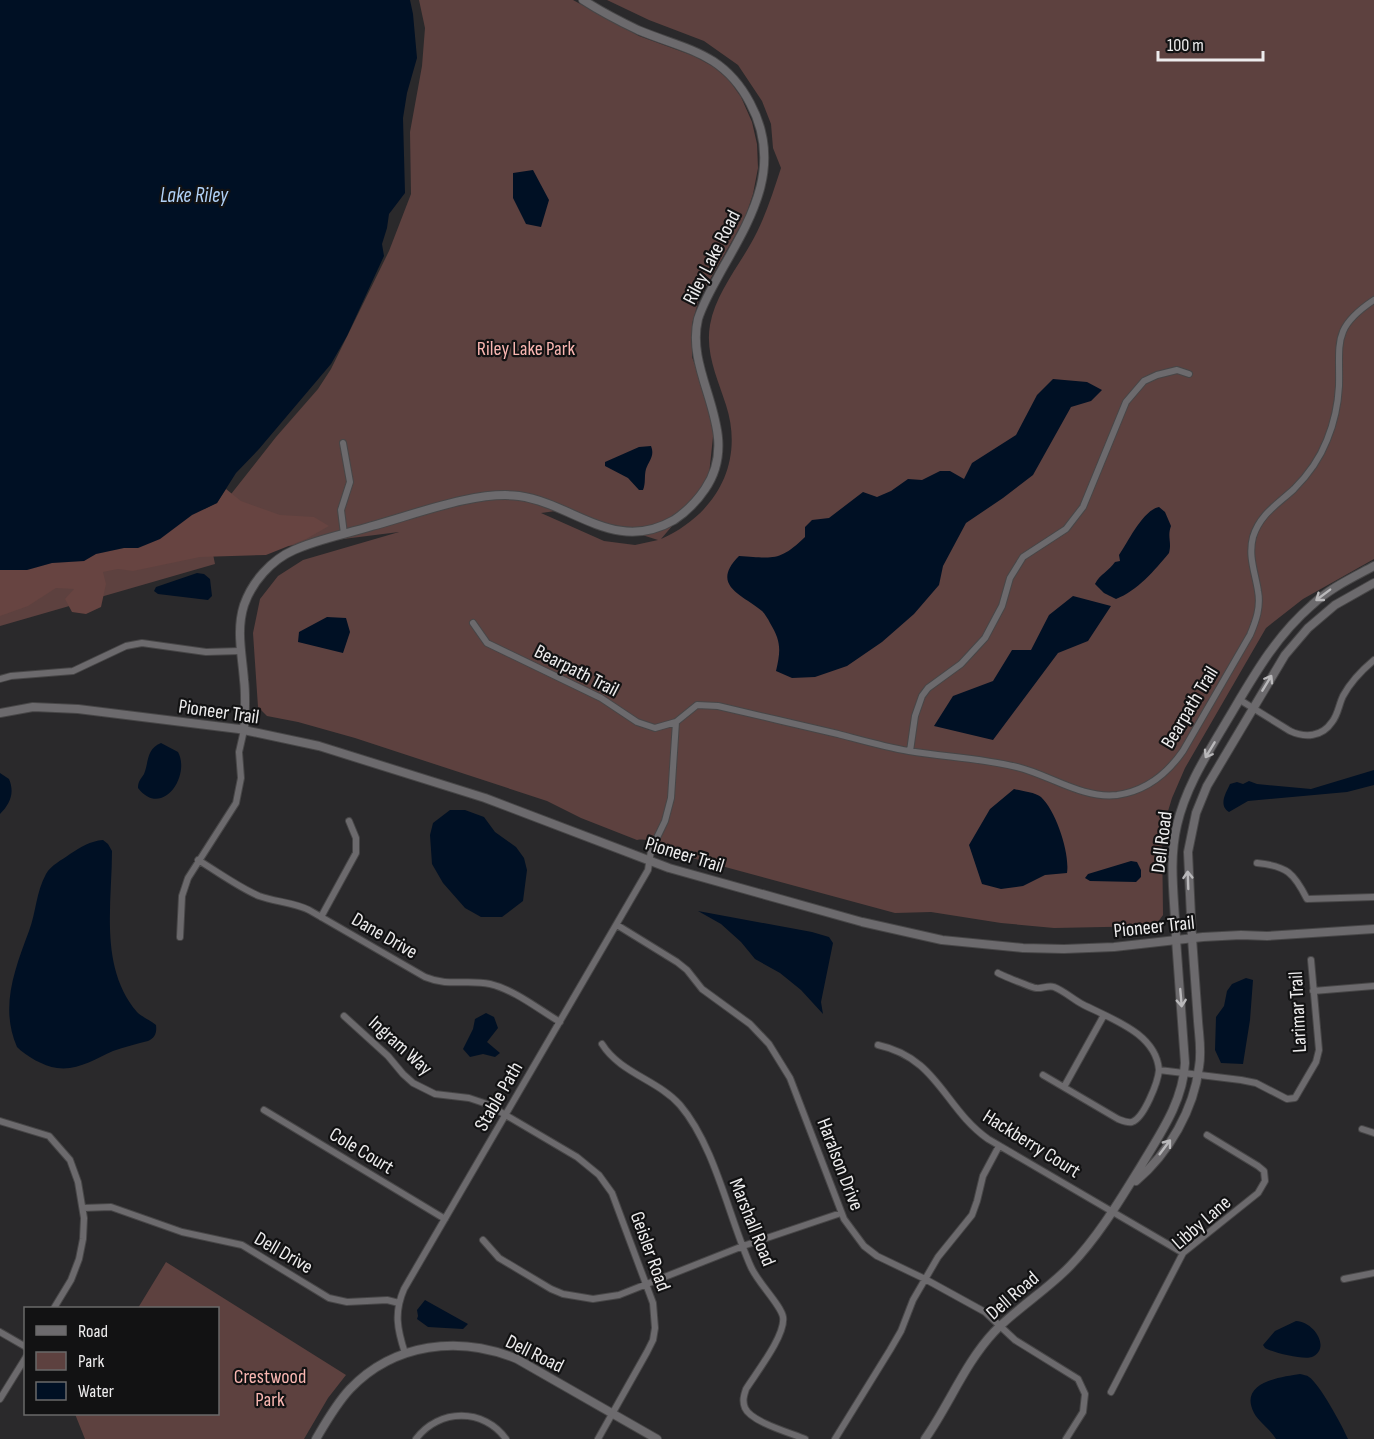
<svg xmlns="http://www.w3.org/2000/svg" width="1374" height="1439" font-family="'Sofia Sans Condensed',sans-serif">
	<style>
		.green { fill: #5d413f; fill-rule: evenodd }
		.forest { fill: #674441 }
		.water { fill: #001024 }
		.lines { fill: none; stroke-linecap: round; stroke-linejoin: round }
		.minor-casing { stroke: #474647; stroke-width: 8 }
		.tertiary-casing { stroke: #474647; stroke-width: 10 }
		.secondary-casing { stroke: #474647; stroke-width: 10 }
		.minor { stroke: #6c6a6d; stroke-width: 6 }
		.tertiary { stroke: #6c6a6d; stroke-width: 8 }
		.secondary { stroke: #6c6a6d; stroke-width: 8 }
		.oneway { stroke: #b9b8ba }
		.labels { text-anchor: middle; stroke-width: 4.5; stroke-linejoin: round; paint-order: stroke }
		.street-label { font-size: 20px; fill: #edeced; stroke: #121213 }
		.park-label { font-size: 20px; fill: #f9b6b1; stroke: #121213 }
		.water-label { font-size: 21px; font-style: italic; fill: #b1d2f8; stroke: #121213 }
	</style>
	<rect width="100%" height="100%" fill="#2a292b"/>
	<path class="green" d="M419,0H573L639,36L694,56L714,67L729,80L741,97L752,122L757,144L758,168L753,194L745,218L699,299L692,324V357L715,418L708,484L661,539C715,515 745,464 726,405C718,380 705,353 710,325C716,291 742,263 757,232C767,212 774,189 781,168L773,148L771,124L762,101L738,65L704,41L649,20L607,0H1374V559L1303,599L1266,628L1185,768L1172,798L1162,831L1163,915L1155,926L1054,928L1001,923L931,912L895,913L666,851C656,844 649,838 637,840L581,818L547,801L355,738L298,722L267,716L258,707L253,633L260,599L278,576L303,560L399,532L240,552L224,503L276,437L318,389L331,369L389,251L411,194L410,132L422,66L425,28ZM563,510L658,540L635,545L604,541L541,513Z
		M204,509L215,564L0,626V571Z
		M166,1262L346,1375L328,1398L304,1439H85L75,1414H218V1308H138Z"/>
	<path class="forest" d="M226,489L241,501L280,515L314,517L329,526L306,539L266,555L200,557L133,571L118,569L103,572L106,584L101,607L86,614L72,612L65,599L74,589L56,588L28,606L0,616V570H27L52,563L84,561L96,554L124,548H138L160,539L192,515L217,503Z"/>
	<path class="water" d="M0,0H410L413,14L417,58L407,93L403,118L405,193L389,214L387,228L382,244L384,256L347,336L331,364L259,449L236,473L217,503L192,515L160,539L138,548H124L96,554L84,561L52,563L27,570H0Z
		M533,170L549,200L541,227L526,224L513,198V173Z
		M1053,379L1087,382L1102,390L1091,401L1071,407L1033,475L1003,498L966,523L943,566L939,585L914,614L882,642L847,666L815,677L792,678L776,671C781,650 781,641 770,623C768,619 765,614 762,611C744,595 709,586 739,556C774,558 779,562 805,537V527L812,520L829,518L863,492L877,497L891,491L908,479L922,480L940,471H950L964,479L972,463L1016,435L1037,395Z
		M651,446C655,456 649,461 646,469C644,476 646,483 643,490H639L628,478L605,466V462L639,447Z
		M1159,507L1165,512L1171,526C1167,537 1172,542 1169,553C1155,570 1137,591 1116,599L1104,593L1095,584C1100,574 1109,571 1115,562L1120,561L1119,555C1128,542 1143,510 1159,507Z
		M197,573L204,574L210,579L212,596L208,600L158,594L154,591L156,587Z
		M1073,596L1111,606L1088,641L1058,653L993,740L934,726L953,696L993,681L1012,650H1031L1049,615Z
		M327,617L346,618L350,632L343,653L298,642L299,632Z
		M161,743L178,752C191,776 162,819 138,788C138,781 141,779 144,774C149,762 146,749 161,743Z
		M1374,770V785L1347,792L1248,801L1229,812C1218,805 1226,793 1230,784L1237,782L1243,784L1249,781L1257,784L1311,789Z
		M0,773L9,779C15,793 10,804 0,814Z
		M1014,789C1021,791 1035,792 1041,797C1056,811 1070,853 1067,873L1045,875L1023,886L1001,889L982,884L969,845L990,809Z
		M450,810H465L484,817L495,832L516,847L524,858L527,870L523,901L502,917H481L465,908L443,883L432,864L430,835L433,823Z
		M103,840L108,844L112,851C112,904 99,967 137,1012C142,1017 150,1020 156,1025C157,1033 155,1038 148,1041C136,1044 124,1047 113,1051C95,1059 77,1071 57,1068C43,1066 26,1056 17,1047C0,1008 14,971 29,931C36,913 36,892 46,874C51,865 62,860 70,854C81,847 90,841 103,840Z
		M1131,861L1137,862L1141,870V877L1136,882L1090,881L1085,878L1088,874Z
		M698,911L812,932L829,937L833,943L821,1002L823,1014L801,990L780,973L755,959L741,942L721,924Z
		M1246,978L1253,980L1250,1020L1243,1064L1221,1063L1215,1050L1216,1017L1224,1006L1227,991L1232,984Z
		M486,1013L494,1017L498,1028L487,1042L500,1053L495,1057L483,1054L470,1057L463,1049L473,1029L475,1019Z
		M425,1300L468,1324L463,1329L428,1327L417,1319L418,1316L417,1310Z
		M1296,1321C1315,1322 1331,1349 1312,1357C1304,1360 1273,1353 1265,1348L1263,1345L1275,1331Z
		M1300,1374C1303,1375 1307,1375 1309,1377C1319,1383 1343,1427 1348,1439H1276C1270,1429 1259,1422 1254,1413C1238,1382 1281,1377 1300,1374Z"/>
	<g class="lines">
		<g class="minor-casing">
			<path id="minor" d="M343,443L350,482L341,510L344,534
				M473,623L487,643L601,698L637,722L655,728L676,722
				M0,679L11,676L73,671L126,646L142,643L206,652L240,651
				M1240,700L1290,731C1305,738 1322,737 1332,722C1338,715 1339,704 1343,696C1351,681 1362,670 1374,660
				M910,751L915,716L922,696L928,688L961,664L985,638L1002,606L1010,578L1023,557L1066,529L1083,507L1126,402L1144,381L1157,375L1177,370L1189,374
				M198,860C218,872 238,887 259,896C275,902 293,902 309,910L425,977C449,987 467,979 490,984C515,990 538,1009 560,1022
				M1257,863C1287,866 1294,873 1307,899L1374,897
				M321,917L356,853V838L349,821
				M617,925L677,962L687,970L702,989L750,1024L769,1044L790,1078L844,1219L864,1246L877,1256L925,1279L985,1312L1015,1340L1078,1379L1085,1394L1083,1412L1066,1439
				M180,937L182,896L188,878L236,803L241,778L239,752L244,730
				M998,973C1001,975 1033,988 1036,988C1042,989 1048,985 1054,987C1064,991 1073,999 1082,1004C1111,1019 1156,1033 1159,1070L1241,1080L1256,1083L1287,1099L1295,1098L1316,1062L1319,1050L1311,960
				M1313,991L1374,986
				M344,1016L388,1056L403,1074L413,1083L435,1094L469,1098L487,1104L577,1157L599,1175L612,1193L653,1303L655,1328L653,1340L647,1352L598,1439
				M602,1044C620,1073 658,1080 680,1105C715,1146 729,1218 751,1267C758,1283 781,1305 783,1317C786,1335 756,1373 746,1389C744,1395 742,1401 745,1408C751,1422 791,1433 805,1439
				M878,1045C938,1058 944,1108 988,1139L1183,1253
				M1043,1075L1118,1119C1123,1121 1127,1123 1132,1122C1144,1118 1158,1082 1159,1070
				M1064,1087L1104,1015
				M264,1110L445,1219
				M0,1121L49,1136L70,1160L78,1182L84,1218L83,1239L79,1259L71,1280L54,1308
				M1362,1129L1374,1133
				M83,1208L111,1207L182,1232L242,1245L329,1298L347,1302L387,1300L399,1303
				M483,1240L499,1258L551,1289L563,1294L593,1299L619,1295L743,1246L841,1213
				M1344,1279L1374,1273
				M0,1332L26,1347
				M405,1353C397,1329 394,1312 404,1289L648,870L651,850L665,821L671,798L676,722L697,705L718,706C758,715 798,725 838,734C861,740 885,747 909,751C945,757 981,758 1017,767C1050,775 1082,799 1117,795C1146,791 1167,774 1183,751L1250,635C1256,621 1261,607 1258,591C1255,572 1248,556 1253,537C1260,514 1278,504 1294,489C1308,475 1320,458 1327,440C1334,423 1338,405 1339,386C1340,342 1332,328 1374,300
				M1111,1392L1183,1253L1258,1193L1265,1181L1264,1171L1258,1166L1207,1135
				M0,1399L26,1357
				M416,1439C439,1408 484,1408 506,1439
				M835,1439L890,1350L901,1331L913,1300L938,1257L972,1215L977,1201L983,1176L999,1146"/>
		</g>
		<g class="tertiary-casing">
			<path id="tertiary" d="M244,730C245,714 246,696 244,680C242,654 236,630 244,605C252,582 271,560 294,550C318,539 346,534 372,526C413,515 477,490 519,496C574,504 615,554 674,520C686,512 697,501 705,489C744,432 684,376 698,319C703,303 712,288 720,273C751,218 784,166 750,103C723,52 686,50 638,30C619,21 600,11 583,0
				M1136,1181C1169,1153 1194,1109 1199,1067C1202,1051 1199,1036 1198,1021C1196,993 1194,966 1192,938
				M316,1439C326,1422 336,1404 350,1389C394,1343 459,1335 517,1359L657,1439
				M925,1439C949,1405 965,1363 994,1332C1017,1308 1047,1290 1070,1266C1098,1237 1120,1200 1141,1166C1160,1134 1183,1102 1185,1063L1176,939"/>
		</g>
		<g class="secondary-casing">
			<path id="secondary" d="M0,713L33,707L78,709L239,729L319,746L485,798L669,868L862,922L942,940L1023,948L1064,949L1114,947L1203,937L1241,935L1267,936L1374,929
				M1192,938L1188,852L1196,813L1207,786L1285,655L1308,628L1335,605L1374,583
				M1176,939C1175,901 1168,863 1177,825C1186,786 1208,753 1228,719C1253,677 1275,637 1312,605C1330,588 1352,578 1374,566"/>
		</g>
		<use href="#minor" class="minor"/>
		<use href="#tertiary" class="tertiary"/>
		<use href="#secondary" class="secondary"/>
	</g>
	<defs><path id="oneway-shaft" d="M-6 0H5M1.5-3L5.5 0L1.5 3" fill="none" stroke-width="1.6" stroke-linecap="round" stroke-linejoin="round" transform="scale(1.5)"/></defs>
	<g class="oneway">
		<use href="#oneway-shaft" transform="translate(1323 595) rotate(143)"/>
		<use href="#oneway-shaft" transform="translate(1267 683) rotate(-59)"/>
		<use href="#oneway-shaft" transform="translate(1210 750) rotate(121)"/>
		<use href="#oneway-shaft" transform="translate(1188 880) rotate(-92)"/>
		<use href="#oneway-shaft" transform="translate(1181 998) rotate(85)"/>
		<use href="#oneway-shaft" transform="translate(1165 1147) rotate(-53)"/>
	</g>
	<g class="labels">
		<g class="street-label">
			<text transform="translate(711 257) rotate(-63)" y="7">Riley Lake Road</text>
			<text transform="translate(577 670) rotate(27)" y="7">Bearpath Trail</text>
			<text transform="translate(1189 707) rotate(-59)" y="7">Bearpath Trail</text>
			<text transform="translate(219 711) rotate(8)" y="7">Pioneer Trail</text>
			<text transform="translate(1161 842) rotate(-83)" y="7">Dell Road</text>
			<text transform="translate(685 854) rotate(17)" y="7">Pioneer Trail</text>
			<text transform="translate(1154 926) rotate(-6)" y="7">Pioneer Trail</text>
			<text transform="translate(385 935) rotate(30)" y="7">Dane Drive</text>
			<text transform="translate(1297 1012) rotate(-93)" y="7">Larimar Trail</text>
			<text transform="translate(401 1045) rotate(42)" y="7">Ingram Way</text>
			<text transform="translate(498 1096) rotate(-60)" y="7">Stable Path</text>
			<text transform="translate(1032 1143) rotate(32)" y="7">Hackberry Court</text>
			<text transform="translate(362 1150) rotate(31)" y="7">Cole Court</text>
			<text transform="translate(841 1164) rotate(69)" y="7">Haralson Drive</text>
			<text transform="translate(753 1222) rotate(68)" y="7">Marshall Road</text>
			<text transform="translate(1201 1222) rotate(-41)" y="7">Libby Lane</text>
			<text transform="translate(651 1251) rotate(70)" y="7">Geisler Road</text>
			<text transform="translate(284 1252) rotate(30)" y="7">Dell Drive</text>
			<text transform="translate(1012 1295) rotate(-41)" y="7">Dell Road</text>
			<text transform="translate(535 1353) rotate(26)" y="7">Dell Road</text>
		</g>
		<g class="park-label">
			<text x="526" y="355">Riley Lake Park</text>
			<text x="270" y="1383">Crestwood<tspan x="270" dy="23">Park</tspan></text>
		</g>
		<g class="water-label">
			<text x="194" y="202">Lake Riley</text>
		</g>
	</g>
	<rect x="24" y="1307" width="195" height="108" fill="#121213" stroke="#6a696a" stroke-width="1.5"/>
	<rect x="36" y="1326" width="30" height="9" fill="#6c6a6d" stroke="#6a696a" stroke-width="1.5"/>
	<text x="78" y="1337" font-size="18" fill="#edeced">Road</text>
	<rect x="36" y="1352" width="30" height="18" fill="#5d413f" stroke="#6a696a" stroke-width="1.5"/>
	<text x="78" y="1367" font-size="18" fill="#edeced">Park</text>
	<rect x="36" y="1382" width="30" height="18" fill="#001024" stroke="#6a696a" stroke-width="1.5"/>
	<text x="78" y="1397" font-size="18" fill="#edeced">Water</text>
	<path d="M1158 51v9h105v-9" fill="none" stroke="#edeced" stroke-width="3"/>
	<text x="1167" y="51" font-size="18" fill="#edeced" stroke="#121213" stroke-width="4.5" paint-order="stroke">100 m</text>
</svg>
